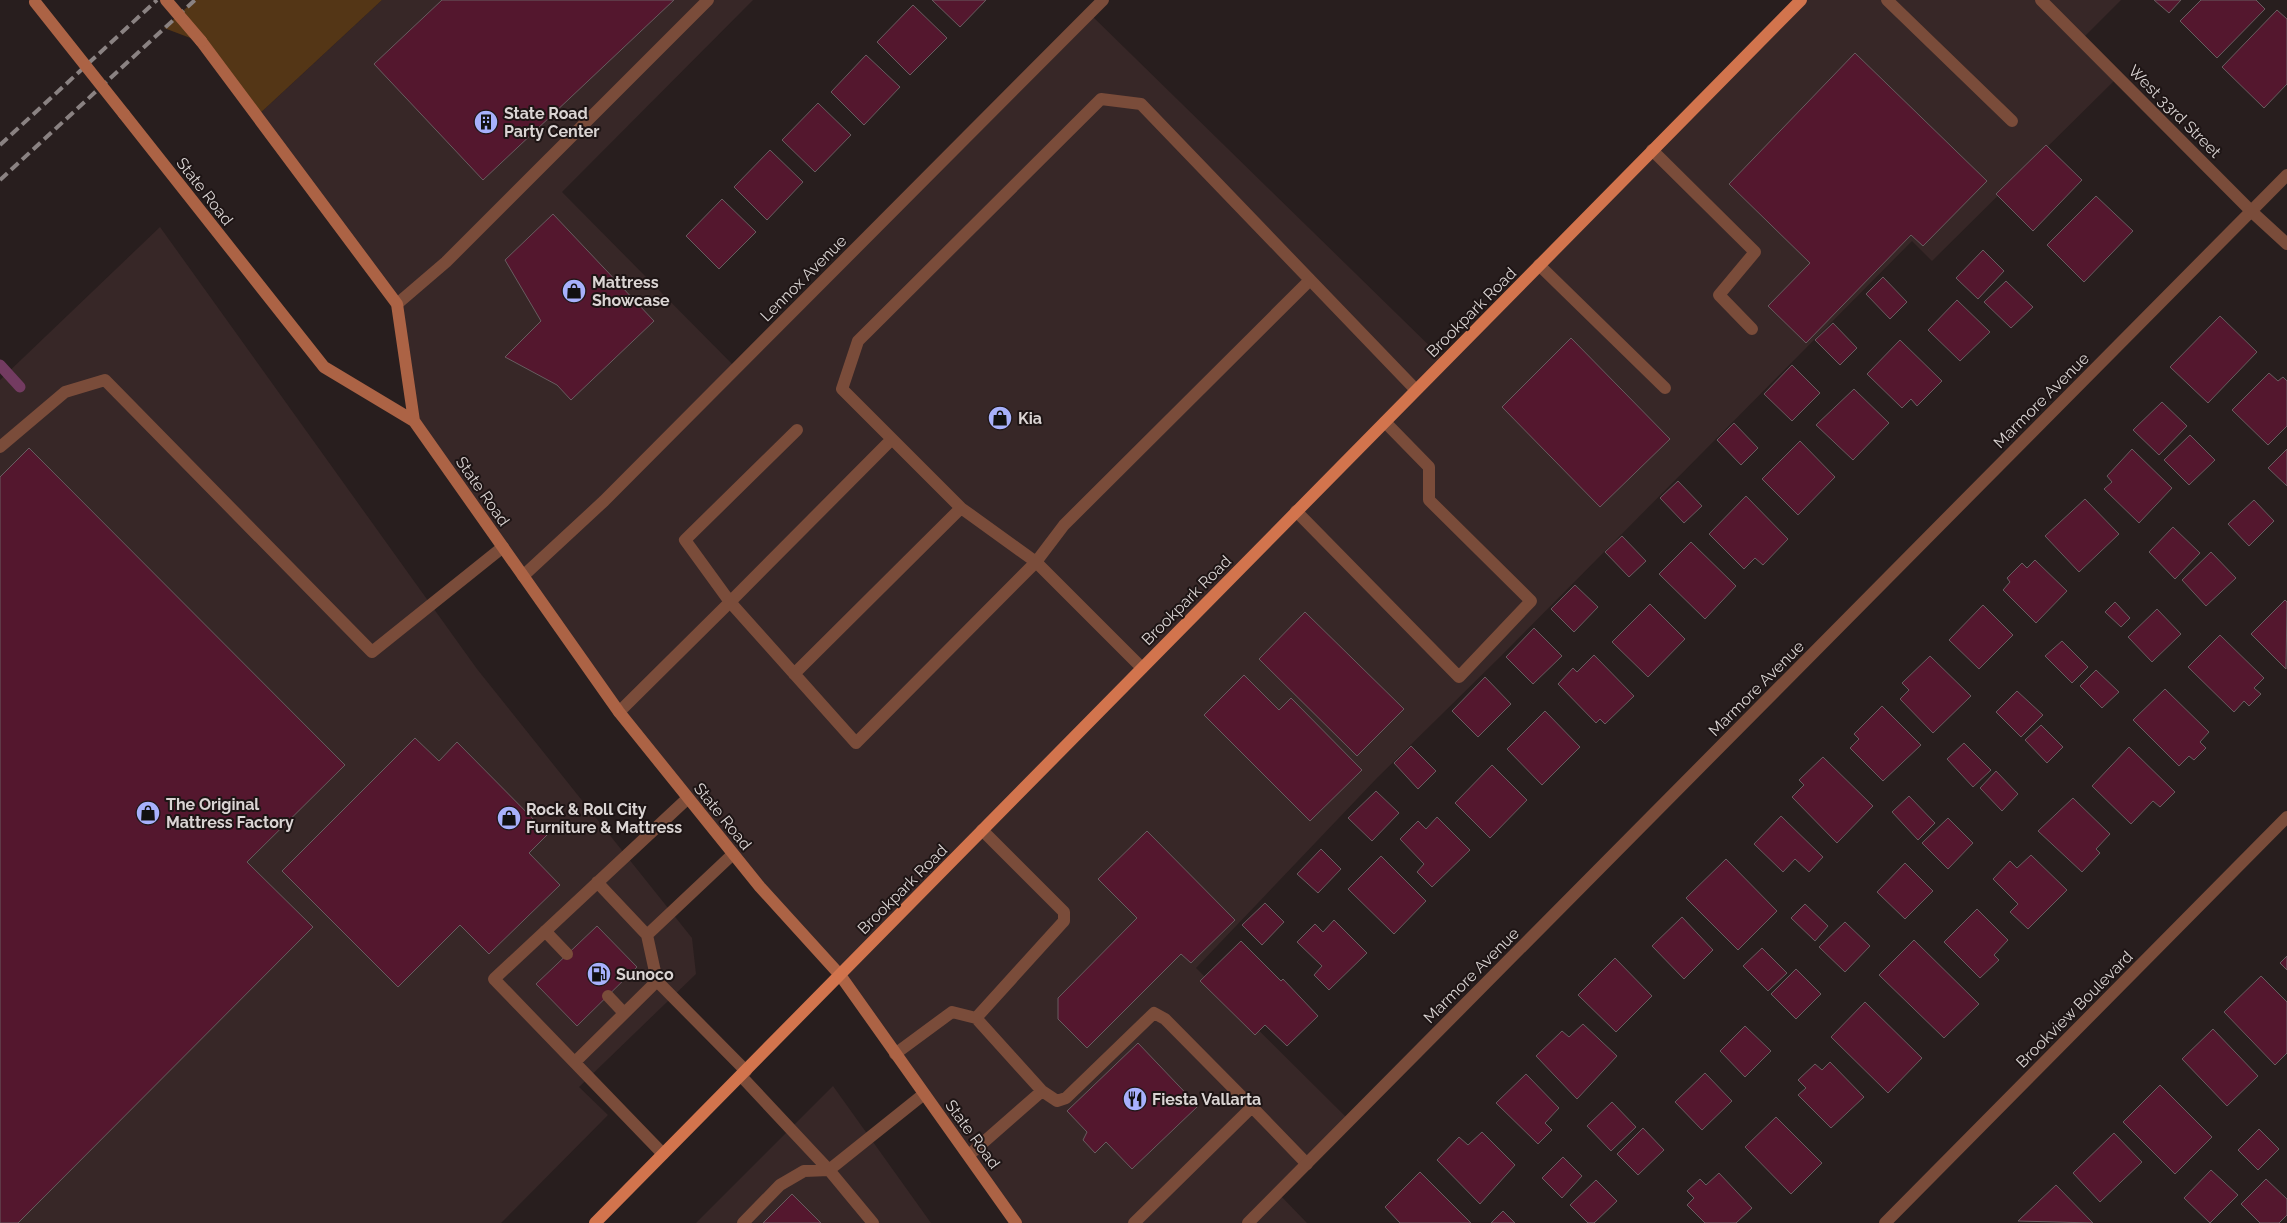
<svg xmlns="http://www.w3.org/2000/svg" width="2287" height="1223" font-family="Raleway,sans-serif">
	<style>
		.built { fill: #372727 }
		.green { fill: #543616 }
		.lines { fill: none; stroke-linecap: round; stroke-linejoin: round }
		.stream { stroke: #733b61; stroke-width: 11 }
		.building { fill: #54172e; stroke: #685d60 }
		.lane { stroke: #7a4c3a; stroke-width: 12 }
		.street { stroke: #7a4c3a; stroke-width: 12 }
		.secondary { stroke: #ac6345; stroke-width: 12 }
		.primary { stroke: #d2744d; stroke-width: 12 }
		.rail { stroke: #8a8282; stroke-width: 4; stroke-dasharray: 10 5; stroke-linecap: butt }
		.secondary-bridge { stroke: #ac6345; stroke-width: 12 }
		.labels { text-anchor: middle; stroke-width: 4; stroke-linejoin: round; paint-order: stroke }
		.street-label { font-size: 16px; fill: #dad4d3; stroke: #1e1515 }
		.poi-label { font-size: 16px; font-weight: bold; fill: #dad4d3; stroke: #1e1515; text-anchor: start }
	</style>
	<rect width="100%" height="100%" fill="#281e1e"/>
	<path class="built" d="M382,0H753L562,192L736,368L1089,13L1444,360L1800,0H2121L2081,40L2118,77L1932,261L1912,241L1501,656L1377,778L1196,968L1350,1121L1278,1193L1307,1223H1016L840,975L688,798L414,421L397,304L256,117Z
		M160,227L477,669L692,938L696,974L579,1087L608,1115L501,1223H0V380Z
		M833,1086L931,1223H696Z"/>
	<path class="green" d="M195,0H382L256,117L201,42L164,28Z"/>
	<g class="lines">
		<path class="stream" d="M0,365L20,387"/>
	</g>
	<path class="building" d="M442,0H674L483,180L374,64Z
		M932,0H986L960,27Z
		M2154,0H2181L2169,13Z
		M2201,0H2256L2265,9L2217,58L2180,21Z
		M913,5L947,38L910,75L877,42Z
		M2277,10L2287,19V84L2264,108L2222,67Z
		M1855,53L1987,181L1923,246L1911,235L1806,343L1768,306L1810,263L1729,184Z
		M866,55L900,87L864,125L831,92Z
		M818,103L851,135L815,172L782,140Z
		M2046,145L2082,180L2033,231L1996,194Z
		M770,150L803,182L767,220L734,187Z
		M2096,196L2133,231L2084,282L2047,245Z
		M722,199L756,232L719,269L686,236Z
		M553,214L654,321L571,400L557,385L505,357L541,321L505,260Z
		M1983,250L2004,271L1978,299L1956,278Z
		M1883,277L1907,302L1890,319L1866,294Z
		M2006,281L2033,307L2011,328L1984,302Z
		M1957,300L1990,332L1960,361L1928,330Z
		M2220,316L2257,352L2208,403L2170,367Z
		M1833,323L1857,348L1840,365L1815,340Z
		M1571,338L1670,439L1600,507L1502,407Z
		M1900,340L1942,381L1917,406L1911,399L1902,408L1867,374Z
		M1792,365L1820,393L1792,421L1764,394Z
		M2269,373L2278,381L2283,377L2287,381V426L2268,445L2232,410Z
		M1854,389L1889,423L1853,460L1816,425Z
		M2162,402L2187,426L2159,455L2133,430Z
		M1734,423L1758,448L1741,465L1717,440Z
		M2190,435L2215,460L2189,485L2164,460Z
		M1800,441L1835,477L1798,515L1762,479Z
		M29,448L345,765L247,862L313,927L18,1223H0V477Z
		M2132,449L2172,488L2139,523L2104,489L2112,482L2107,476Z
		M2287,449V486L2268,468Z
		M1678,481L1702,506L1684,523L1660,498Z
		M1746,496L1788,539L1763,565L1755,558L1744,569L1709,534Z
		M2085,499L2119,534L2079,572L2045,536Z
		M2254,500L2274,521L2249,546L2228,524Z
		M2173,527L2200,553L2175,579L2149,552Z
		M1622,536L1646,561L1629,577L1605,552Z
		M1691,542L1736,586L1705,619L1659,574Z
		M2211,552L2236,578L2206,606L2182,580Z
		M2035,560L2067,591L2036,623L2003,590L2010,582L2007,578L2022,563L2027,568Z
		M1575,585L1598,607L1574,632L1551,609Z
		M2285,600L2287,602L2286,669L2251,634Z
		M2115,602L2130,618L2121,627L2105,612Z
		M1650,604L1685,639L1648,677L1612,642Z
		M1983,605L2013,635L1979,669L1949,640Z
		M2157,609L2181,634L2152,662L2128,637Z
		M1305,612L1404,709L1357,756L1259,659Z
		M1534,628L1562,656L1533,684L1506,657Z
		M2220,635L2264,678L2254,688L2261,694L2249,706L2244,701L2234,712L2188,667Z
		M2062,641L2088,667L2072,683L2045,656Z
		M1594,655L1634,696L1605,724L1600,719L1596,723L1558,684L1573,668L1577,672Z
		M1930,656L1971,696L1933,733L1900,699L1909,690L1902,683Z
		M2096,670L2119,692L2102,708L2080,686Z
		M1244,675L1279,710L1291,698L1362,770L1310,821L1204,715Z
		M1485,677L1511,704L1478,737L1452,711Z
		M2165,689L2209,732L2200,742L2206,748L2194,760L2189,756L2179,766L2133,720Z
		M2017,691L2043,715L2021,737L1996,712Z
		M1882,706L1921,745L1883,781L1850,748L1859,739L1854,734Z
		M1545,711L1580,747L1542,785L1507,749Z
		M2041,725L2063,747L2047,763L2025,740Z
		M415,738L439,761L457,742L548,834L529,853L560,885L489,954L460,925L398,987L282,871Z
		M1964,743L1991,770L1973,787L1947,759Z
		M1411,746L1436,771L1418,789L1394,763Z
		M2129,747L2175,792L2160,807L2153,801L2131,824L2092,786Z
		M1823,757L1873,806L1837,843L1792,797L1804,785L1799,780Z
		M1492,765L1527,800L1490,838L1455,803Z
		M1996,771L2018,794L2002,811L1980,788Z
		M1376,791L1399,813L1372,841L1348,818Z
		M1909,796L1935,823L1918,840L1892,812Z
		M2073,798L2110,834L2096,849L2100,853L2082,872L2038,831Z
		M1781,816L1823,857L1809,872L1795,859L1783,872L1754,844Z
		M1437,817L1470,850L1432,887L1417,872L1424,864L1400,839L1418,821L1426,829Z
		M1948,818L1973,843L1948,869L1922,843Z
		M1147,831L1235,920L1191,963L1181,954L1087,1048L1058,1019V998L1137,918L1098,879Z
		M1321,849L1341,869L1318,893L1297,874Z
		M2031,855L2067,890L2028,929L2010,912L2018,904L1993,879L2010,861L2017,868Z
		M1381,856L1426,901L1394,934L1348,889Z
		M1726,859L1777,911L1738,950L1686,898Z
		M1905,863L1933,891L1905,919L1877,892Z
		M1265,903L1284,922L1262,945L1242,925Z
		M1805,904L1828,926L1815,941L1791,918Z
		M1977,909L2008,940L1994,955L1999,960L1980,978L1944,942Z
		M1682,917L1713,950L1684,979L1652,946Z
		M1334,920L1367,953L1329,990L1314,975L1322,966L1297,942L1315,924L1323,932Z
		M1845,922L1870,946L1845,972L1819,947Z
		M597,926L637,967L577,1026L536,984Z
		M1914,940L1979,1004L1944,1038L1879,975Z
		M1241,941L1281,981L1283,979L1318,1016L1287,1046L1265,1025L1255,1035L1200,981Z
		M1762,948L1787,973L1768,991L1743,966Z
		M2287,956V970L2280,963Z
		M1615,958L1652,996L1616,1032L1578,995Z
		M1796,969L1821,994L1796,1019L1771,994Z
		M2261,976L2287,1002V1053L2275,1065L2224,1012Z
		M1865,1002L1922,1058L1888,1093L1831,1037Z
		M1583,1024L1617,1056L1577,1099L1536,1056L1562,1031L1569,1037Z
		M1745,1026L1771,1051L1745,1077L1720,1051Z
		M2213,1029L2258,1076L2227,1106L2182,1059Z
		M1138,1043L1198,1106L1132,1169L1106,1142L1095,1153L1083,1140L1087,1132L1067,1111Z
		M1830,1062L1864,1097L1831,1128L1798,1095L1806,1088L1798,1080L1815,1064L1822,1070Z
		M1705,1073L1732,1101L1702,1130L1675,1102Z
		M1526,1074L1559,1108L1545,1123L1552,1130L1538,1144L1496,1103Z
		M2160,1085L2212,1137L2175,1174L2123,1122Z
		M1612,1102L1636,1127L1611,1151L1587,1126Z
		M1776,1117L1822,1163L1791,1194L1745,1147Z
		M1643,1128L1664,1150L1638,1175L1617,1154Z
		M2259,1129L2279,1149L2258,1170L2238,1150Z
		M1482,1132L1515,1165L1480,1204L1437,1160L1459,1137L1468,1145Z
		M2114,1133L2142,1162L2100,1202L2073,1173Z
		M1563,1157L1582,1176L1562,1198L1542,1178Z
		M2211,1170L2238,1195L2210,1223L2184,1198Z
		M1420,1172L1471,1223H1400L1385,1207Z
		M1719,1173L1752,1208L1736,1223H1705L1687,1205L1694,1198L1687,1191L1700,1179L1706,1185Z
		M2266,1179L2287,1199V1215L2279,1223H2260L2241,1204Z
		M1596,1180L1617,1201L1594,1223H1588L1570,1205Z
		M2056,1185L2093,1223L2018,1221Z
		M792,1194L821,1223H763Z
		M1503,1211L1515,1223H1491Z"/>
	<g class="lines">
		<path class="lane" d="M1887,0L2012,121
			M1652,150L1755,252L1719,295L1752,329
			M1539,265L1665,388
			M1310,280L1064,525L1036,562L961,508L842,389L858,341L1101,99L1141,104L1416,390
			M397,304L446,262L708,0
			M797,430L685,540L730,602L892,439
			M0,447L65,392L105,380L372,652L503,547
			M1296,511L1459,677L1531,601L1429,500V467L1385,422
			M794,674L961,508
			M619,712L730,602L856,743L1036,562L1142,668
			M982,830L1064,912V921L976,1018L1042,1091L1057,1101L1066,1098L1154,1013L1165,1019L1252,1107L1134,1223
			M597,882L647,935L657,981
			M545,931L567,954
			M647,935L733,854
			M608,996L624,1013
			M895,1054L952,1012L976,1018
			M575,1062L657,981L746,1071
			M741,1076L829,1170L873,1223
			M1252,1107L1307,1164
			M663,1154L494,979L688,798
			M969,1155L1042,1091
			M743,1223L780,1185L804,1171L829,1170L924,1094"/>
		<path class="street" d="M2041,0L2251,211L2287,244
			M523,576L604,501L1103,0
			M1248,1223L2287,175
			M1885,1223L2287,817"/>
		<path class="secondary" d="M201,41L397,304L414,421
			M124,114L324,367L414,421L619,712L760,887L840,975L1016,1223"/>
		<path class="primary" d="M595,1223L1801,0"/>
		<path class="rail" d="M0,145L157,0
			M0,180L195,0"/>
		<path class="secondary-bridge" d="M166,0L201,41
			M35,2L124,114"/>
	</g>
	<defs>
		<g id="building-disc" transform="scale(1.25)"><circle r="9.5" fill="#a7b1fc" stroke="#1e1515"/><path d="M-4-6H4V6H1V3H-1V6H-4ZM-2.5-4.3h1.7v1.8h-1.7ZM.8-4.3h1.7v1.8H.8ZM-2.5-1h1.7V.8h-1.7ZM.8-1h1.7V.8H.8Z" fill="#111"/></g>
		<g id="shop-disc" transform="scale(1.25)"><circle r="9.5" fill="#a7b1fc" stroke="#1e1515"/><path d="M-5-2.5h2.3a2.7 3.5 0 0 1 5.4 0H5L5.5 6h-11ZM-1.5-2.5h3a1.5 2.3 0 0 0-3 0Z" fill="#111"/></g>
		<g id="fuel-disc" transform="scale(1.25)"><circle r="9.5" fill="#a7b1fc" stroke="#1e1515"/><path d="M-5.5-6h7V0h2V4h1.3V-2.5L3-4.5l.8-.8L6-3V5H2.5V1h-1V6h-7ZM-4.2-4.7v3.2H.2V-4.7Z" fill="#111"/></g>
		<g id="restaurant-disc" transform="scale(1.25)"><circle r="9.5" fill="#a7b1fc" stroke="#1e1515"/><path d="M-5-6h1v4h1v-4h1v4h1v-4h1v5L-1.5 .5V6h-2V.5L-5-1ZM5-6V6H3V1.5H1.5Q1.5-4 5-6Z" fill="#111"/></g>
	</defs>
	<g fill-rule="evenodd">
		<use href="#building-disc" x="486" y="122"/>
		<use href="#shop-disc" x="574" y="291"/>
		<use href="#shop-disc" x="1000" y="418"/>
		<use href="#shop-disc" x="148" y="813"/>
		<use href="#shop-disc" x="509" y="818"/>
		<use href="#fuel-disc" x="599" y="974"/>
		<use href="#restaurant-disc" x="1135" y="1099"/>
	</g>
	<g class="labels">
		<g class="street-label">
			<text transform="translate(2175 111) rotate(45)" y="6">West 33rd Street</text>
			<text transform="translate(205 191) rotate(52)" y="6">State Road</text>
			<text transform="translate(803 278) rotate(-45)" y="6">Lennox Avenue</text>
			<text transform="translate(1471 312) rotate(-45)" y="6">Brookpark Road</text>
			<text transform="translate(2041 400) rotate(-45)" y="6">Marmore Avenue</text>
			<text transform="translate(483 491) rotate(55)" y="6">State Road</text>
			<text transform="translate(1186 600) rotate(-45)" y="6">Brookpark Road</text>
			<text transform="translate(1756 688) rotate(-45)" y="6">Marmore Avenue</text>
			<text transform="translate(723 816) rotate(51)" y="6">State Road</text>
			<text transform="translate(902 889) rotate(-45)" y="6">Brookpark Road</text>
			<text transform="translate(1471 975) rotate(-45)" y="6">Marmore Avenue</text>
			<text transform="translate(2074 1009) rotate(-45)" y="6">Brookview Boulevard</text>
			<text transform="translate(973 1134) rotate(54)" y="6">State Road</text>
		</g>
		<g class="poi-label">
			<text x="504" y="119">State Road<tspan x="504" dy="18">Party Center</tspan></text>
			<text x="592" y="288">Mattress<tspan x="592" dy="18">Showcase</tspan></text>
			<text x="1018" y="424">Kia</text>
			<text x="166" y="810">The Original<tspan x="166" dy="18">Mattress Factory</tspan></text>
			<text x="526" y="815">Rock &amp; Roll City<tspan x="526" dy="18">Furniture &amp; Mattress</tspan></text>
			<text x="616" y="980">Sunoco</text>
			<text x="1152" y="1105">Fiesta Vallarta</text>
		</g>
	</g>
</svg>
